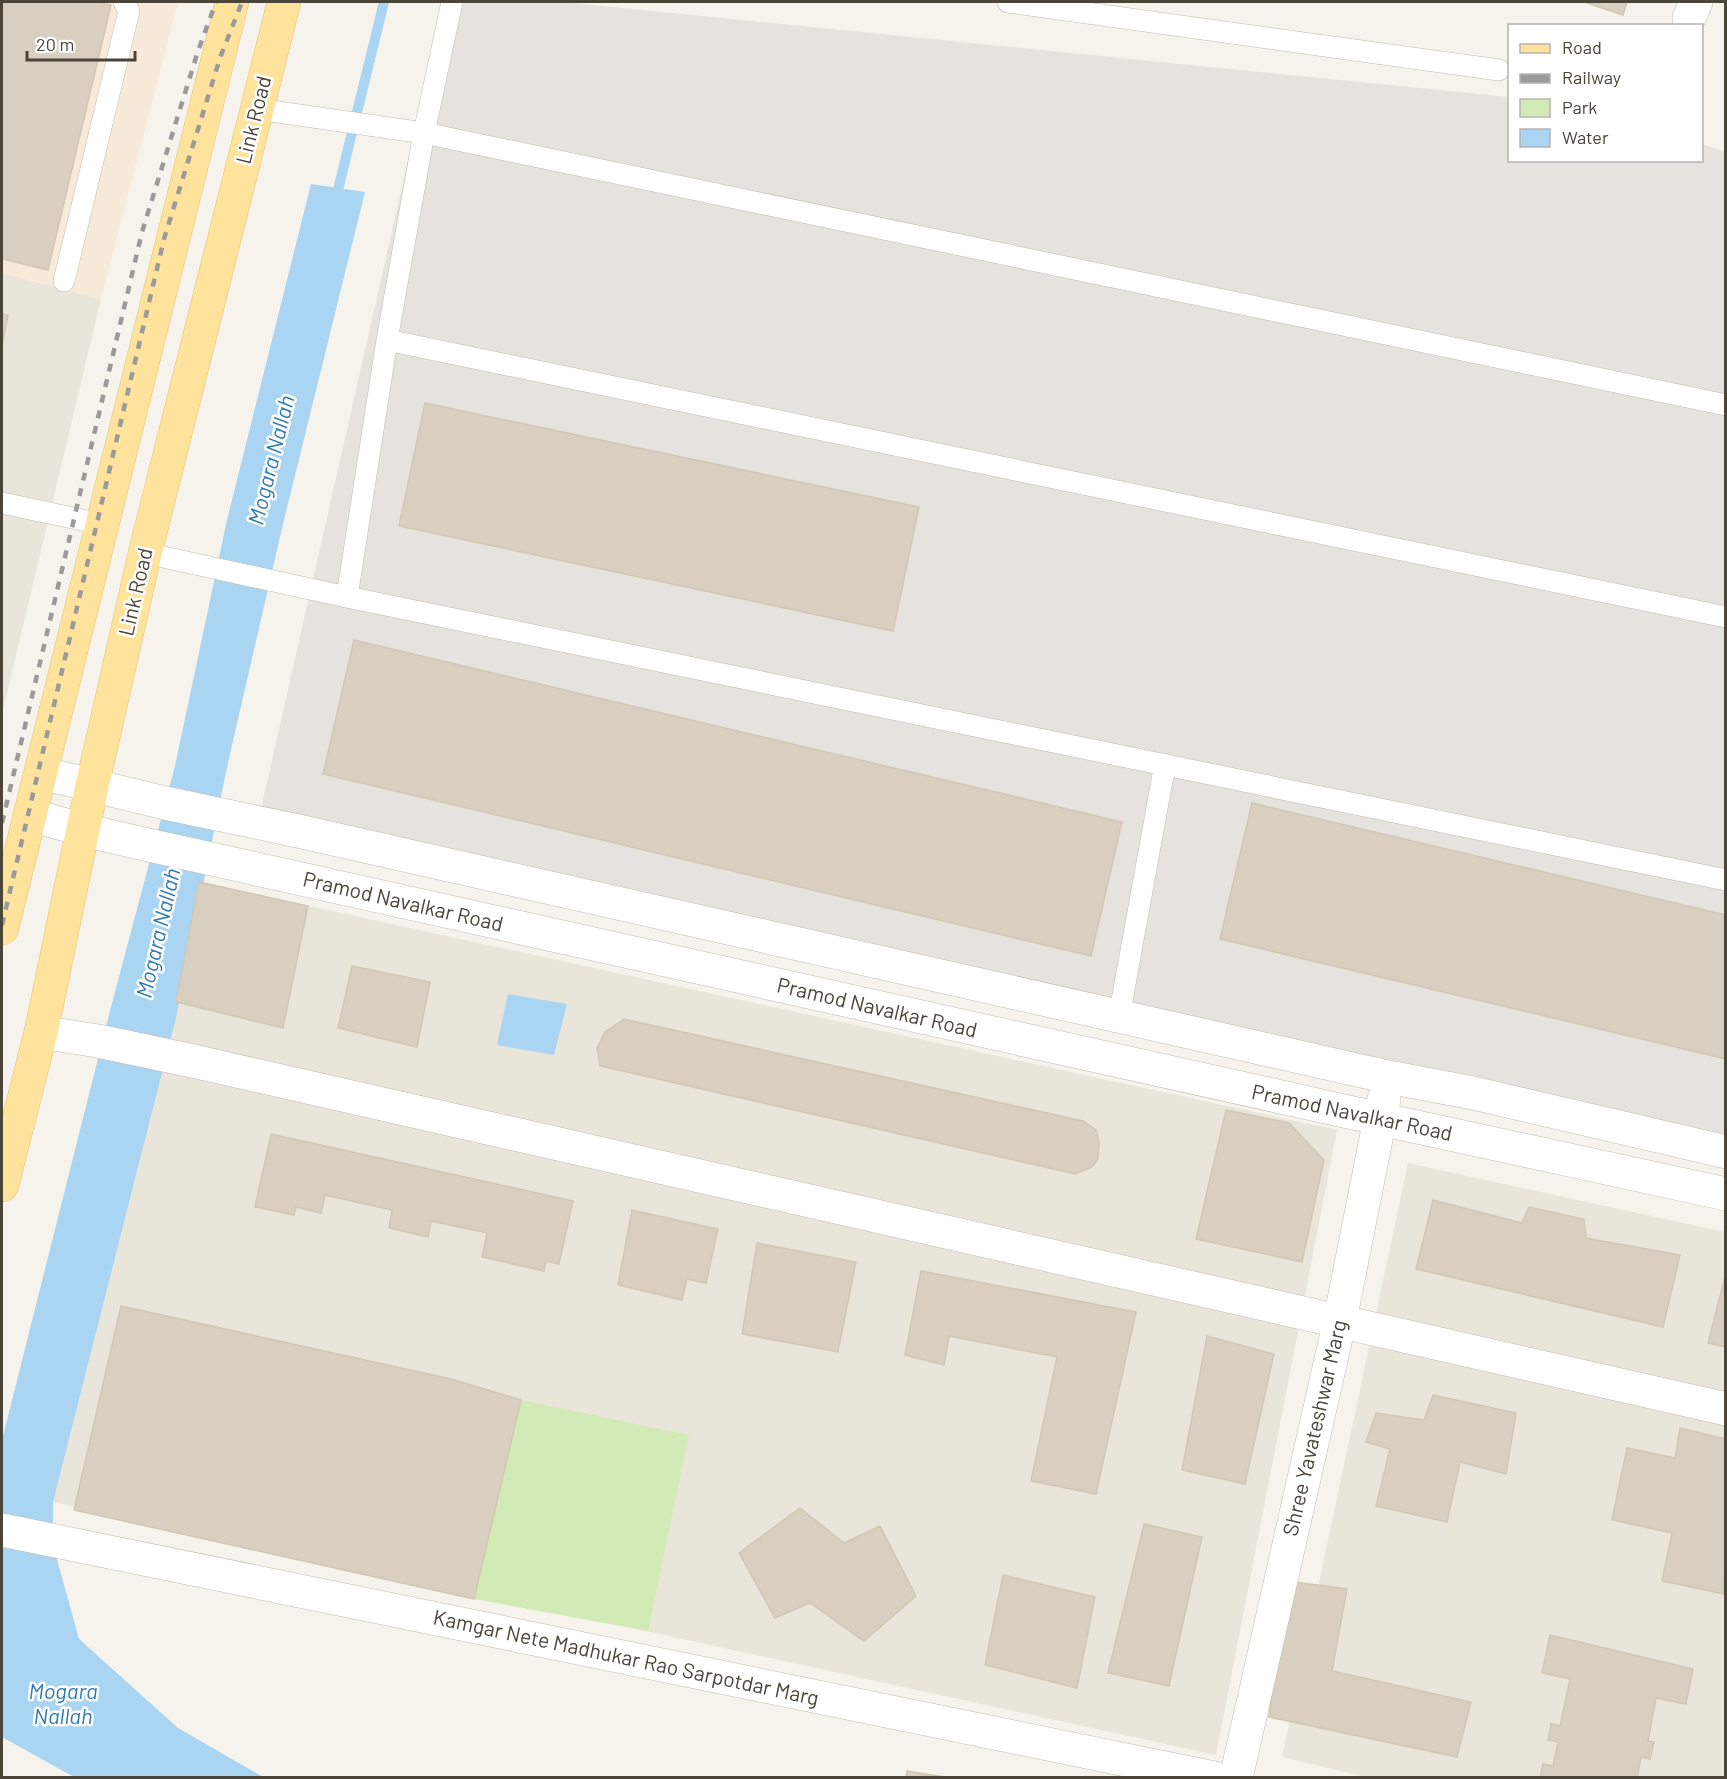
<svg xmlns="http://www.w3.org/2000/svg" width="1727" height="1779" font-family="Barlow,sans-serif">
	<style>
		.residential { fill: #eae5da }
		.commercial { fill: #f7ead8 }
		.industrial { fill: #e6e2dd }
		.green { fill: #d2eab5 }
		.water { fill: #a9d4f2 }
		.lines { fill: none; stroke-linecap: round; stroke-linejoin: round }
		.stream { stroke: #a9d4f2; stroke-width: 10 }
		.building { fill: #d8cfc1; stroke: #d3c7b4; stroke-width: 1.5 }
		.service-casing { stroke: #c2bbae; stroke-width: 22 }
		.minor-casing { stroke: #c2bbae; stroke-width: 34 }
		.tertiary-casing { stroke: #c2bbae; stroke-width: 34 }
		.primary-casing { stroke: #e6c16a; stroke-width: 34 }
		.service { stroke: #fff; stroke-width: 21 }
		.minor { stroke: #fff; stroke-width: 33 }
		.tertiary { stroke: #fff; stroke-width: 33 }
		.primary { stroke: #ffe39c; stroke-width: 33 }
		.rail { stroke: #9a9a9a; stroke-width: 4.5; stroke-dasharray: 8 8; stroke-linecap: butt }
		.labels { text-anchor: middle; stroke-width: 5; stroke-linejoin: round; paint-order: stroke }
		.street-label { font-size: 21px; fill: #4b4439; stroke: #fff }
		.water-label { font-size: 22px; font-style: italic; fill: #2e7ab2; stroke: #fff }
	</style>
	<rect width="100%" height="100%" fill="#f6f3ec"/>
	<path class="residential" d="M2,273L101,299L2,714Z
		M213,885L1337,1130L1216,1755L53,1502L176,1018Z
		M1408,1163L1725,1232V1777L1370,1778L1282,1757Z"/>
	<path class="commercial" d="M2,2H178L101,299L2,273Z"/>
	<path class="industrial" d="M444,2H563L1509,97L1510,160H1702V144L1725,152V1134L258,822Z"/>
	<path class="green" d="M521,1400L689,1435L648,1631L474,1599Z"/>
	<path class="water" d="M311,184L365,192L282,528L227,767L176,1018L53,1502V1545L79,1639L178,1728L263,1777H74L2,1737V1440L111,1007L175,766L227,520Z
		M508,994L567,1004L554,1055L497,1045Z"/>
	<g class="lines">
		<path class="stream" d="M335,202L384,2"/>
	</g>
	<path class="building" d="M2,2H98L111,5L48,270L2,259Z
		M1584,2H1627L1623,15Z
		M2,314L8,315L2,346Z
		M425,403L919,507L893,631L399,526Z
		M354,640L1122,822L1091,956L323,774Z
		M1252,803L1726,915V1059L1220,939Z
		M199,882L308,906L283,1028L176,1002Z
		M352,966L430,982L417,1047L338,1028Z
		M624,1019L1083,1121L1096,1130L1099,1142L1098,1159L1092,1167L1075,1174L600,1066L597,1048L605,1032Z
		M1226,1110L1289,1123L1324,1160L1302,1262L1196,1239Z
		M271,1134L573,1201L559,1264L546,1261L544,1271L482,1257L487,1233L431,1221L428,1237L389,1228L392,1210L325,1195L321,1213L296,1207L294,1215L255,1207Z
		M1433,1200L1522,1223L1529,1207L1584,1219L1586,1238L1680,1255L1663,1327L1416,1269Z
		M632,1210L718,1229L706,1283L687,1279L682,1300L618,1285Z
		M757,1243L856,1262L838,1352L742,1334Z
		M921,1271L1136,1312L1096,1494L1031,1481L1057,1357L949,1336L944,1365L905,1355Z
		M1726,1273V1347L1708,1343Z
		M121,1306L451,1379L521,1400L474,1599L74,1510Z
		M1207,1336L1274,1354L1245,1484L1182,1470Z
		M1433,1395L1516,1413L1506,1474L1460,1462L1447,1522L1376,1506L1390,1449L1366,1442L1376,1413L1424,1420Z
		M1680,1428L1726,1439L1724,1594L1662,1581L1672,1533L1612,1520L1627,1448L1675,1458Z
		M800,1508L844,1543L880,1526L916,1596L864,1641L810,1603L775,1618L739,1553Z
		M1144,1524L1202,1537L1169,1686L1108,1673Z
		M1003,1575L1095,1597L1077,1688L985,1665Z
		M1287,1581L1347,1589L1332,1671L1471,1702L1457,1757L1269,1717Z
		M1550,1635L1693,1669L1686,1704L1656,1698L1648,1741L1654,1742L1650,1759L1641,1757L1637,1778H1540L1543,1764L1553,1766L1558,1742L1548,1740L1551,1724L1560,1726L1570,1679L1542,1673Z
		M907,1771L951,1778H906Z"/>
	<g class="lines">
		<g class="service-casing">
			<path id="service" d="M1008,2L1499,70
				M257,109L424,133L452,2
				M64,281L129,11L124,2
				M387,340L424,133L1726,405
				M2,503L101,524
				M145,553L347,597L1726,880
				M347,597L387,340L1726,617
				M1119,1017L1165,764"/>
		</g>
		<g class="minor-casing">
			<path id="minor" d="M1689,18L1696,2
				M41,1032L98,1041L193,1061L1726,1409
				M2,1530L1214,1778"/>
		</g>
		<g class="tertiary-casing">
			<path id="tertiary" d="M41,773L165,803L298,831L1388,1077L1473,1093L1726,1152
				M31,815L83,830L153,846L1380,1119L1726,1194
				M1236,1778L1340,1320L1384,1099"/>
		</g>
		<g class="primary-casing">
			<path id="primary" d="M2,928L232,2
				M2,1185L41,1032L92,786L145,553L284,2"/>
		</g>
		<use href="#service" class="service"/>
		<use href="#minor" class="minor"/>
		<use href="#tertiary" class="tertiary"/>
		<use href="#primary" class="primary"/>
		<path class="rail" d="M2,823L142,232L198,51L216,2
			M2,925L164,239L220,58L242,2"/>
	</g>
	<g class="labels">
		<g class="street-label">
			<text transform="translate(254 120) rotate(-76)" y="7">Link Road</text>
			<text transform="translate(136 592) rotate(-77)" y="7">Link Road</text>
			<text transform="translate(403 902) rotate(13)" y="7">Pramod Navalkar Road</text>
			<text transform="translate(877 1008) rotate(13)" y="7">Pramod Navalkar Road</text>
			<text transform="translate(1352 1113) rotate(12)" y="7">Pramod Navalkar Road</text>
			<text transform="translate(1315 1428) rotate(-77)" y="7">Shree Yavateshwar Marg</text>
			<text transform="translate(626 1658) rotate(12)" y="7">Kamgar Nete Madhukar Rao Sarpotdar Marg</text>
		</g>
		<g class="water-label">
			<text transform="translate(271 460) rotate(-76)" y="8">Mogara Nallah</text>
			<text transform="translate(158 933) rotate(-77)" y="8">Mogara Nallah</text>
			<text x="63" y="1699">Mogara<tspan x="63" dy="25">Nallah</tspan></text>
		</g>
	</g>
	<rect width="1727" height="1779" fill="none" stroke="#4b4439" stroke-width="6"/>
	<rect x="1508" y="24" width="195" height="138" fill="#ffffff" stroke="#b7b4b0" stroke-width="1.5"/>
	<rect x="1520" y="44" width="30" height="9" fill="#ffe39c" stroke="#b7b4b0" stroke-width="1.5"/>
	<text x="1562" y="54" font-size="18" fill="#4b4439">Road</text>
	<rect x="1520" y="74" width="30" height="9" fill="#9a9a9a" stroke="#b7b4b0" stroke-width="1.5"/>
	<text x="1562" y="84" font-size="18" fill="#4b4439">Railway</text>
	<rect x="1520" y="99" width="30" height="18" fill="#d2eab5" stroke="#b7b4b0" stroke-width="1.5"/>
	<text x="1562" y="114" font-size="18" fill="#4b4439">Park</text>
	<rect x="1520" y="129" width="30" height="18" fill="#a9d4f2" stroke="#b7b4b0" stroke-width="1.5"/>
	<text x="1562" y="144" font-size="18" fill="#4b4439">Water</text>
	<path d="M27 51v9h108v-9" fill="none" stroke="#4b4439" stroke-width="3"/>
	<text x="36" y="51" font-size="18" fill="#4b4439" stroke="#ffffff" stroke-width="4.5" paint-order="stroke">20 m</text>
</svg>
